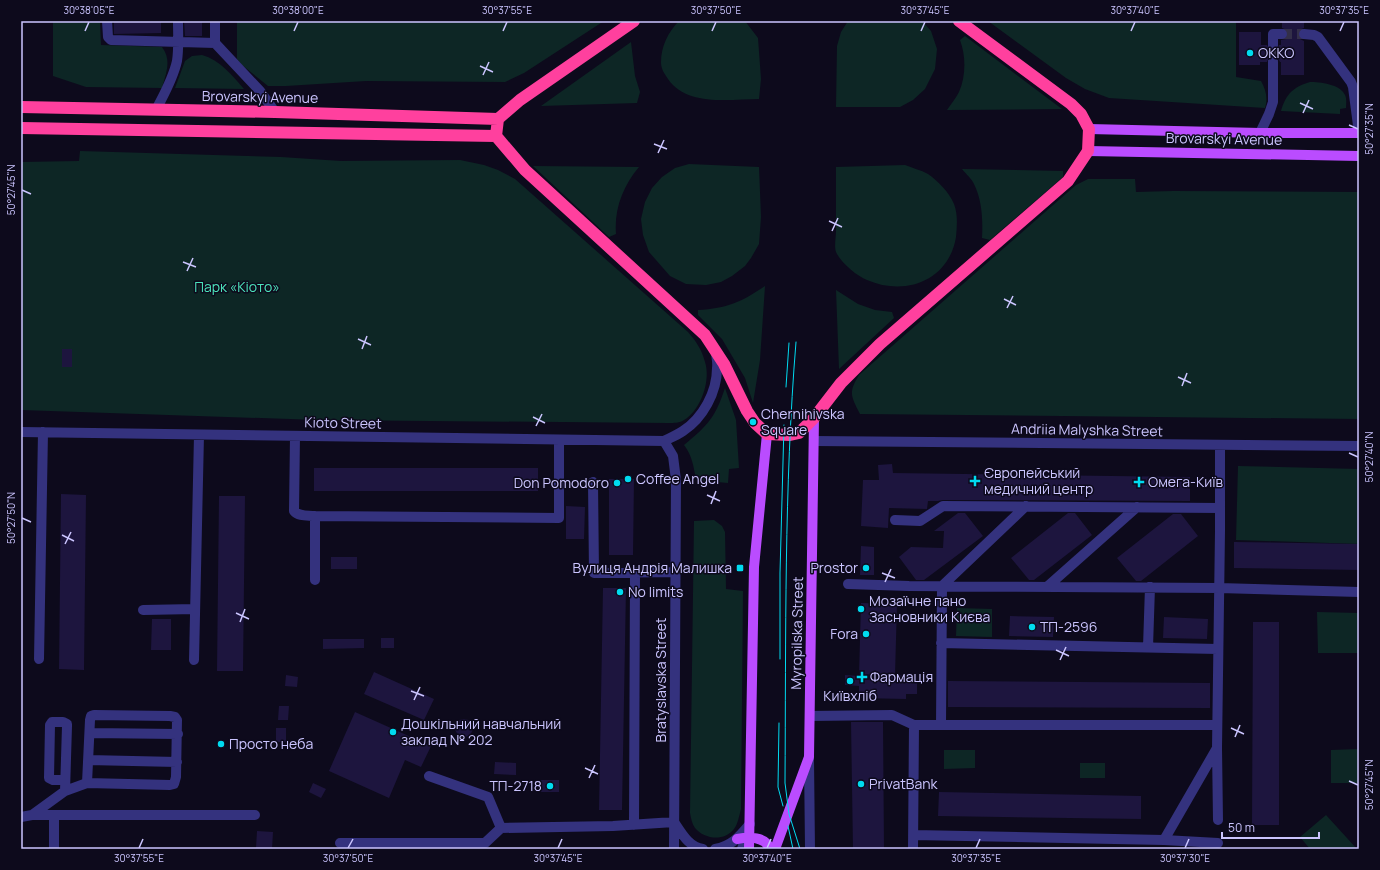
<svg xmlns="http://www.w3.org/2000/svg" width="1380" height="870" font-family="Manrope,sans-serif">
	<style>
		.green { fill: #0d2625 }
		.building { fill: #1d153e }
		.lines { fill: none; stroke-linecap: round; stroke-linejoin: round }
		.minor-tunnel { stroke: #332f49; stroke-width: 10; stroke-dasharray: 10 5; stroke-linecap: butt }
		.minor { stroke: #34327e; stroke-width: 10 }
		.major { stroke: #ba4cff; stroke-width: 10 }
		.highway { stroke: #ff409e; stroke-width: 12 }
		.tram { stroke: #00dbf0; stroke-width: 1 }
		.ticks { fill: none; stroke: #cbc5ff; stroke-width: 1.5 }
		.poi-dot { fill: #00dbf0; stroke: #0d0a1c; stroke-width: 1.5 }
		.labels { text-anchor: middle; stroke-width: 3; stroke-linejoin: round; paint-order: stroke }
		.poi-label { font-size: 14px; fill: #cbc5ff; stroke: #0d0a1c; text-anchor: start }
		.street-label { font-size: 14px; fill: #cbc5ff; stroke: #0d0a1c }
		.park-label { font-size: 14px; fill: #4ce4bc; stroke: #0d0a1c }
		.neatline { fill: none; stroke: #cbc5ff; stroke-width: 1.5 }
		.ticks-label { font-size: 10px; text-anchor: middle; fill: #cbc5ff }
	</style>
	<rect width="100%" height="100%" fill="#0d0a1c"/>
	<path class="green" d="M53,21H100L101,45L162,47C172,60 166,73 162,88L86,87L53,76Z
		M237,21H604L524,73L505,82L366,81L286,86H268L242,65L237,59Z
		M679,21H745L758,38L761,79L759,99C730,99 687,107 668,79C664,73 661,69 661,62C661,47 668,32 679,21Z
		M848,21H922L931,31L937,49L935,69L925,89L913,100L900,107H836L837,46L841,32Z
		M988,21H1236V77L1261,81C1266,90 1268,98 1265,108L1109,98L1085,89L1066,78Z
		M965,36L1062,109L947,110C951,104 956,98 959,92C966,76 966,56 960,40Z
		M631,42L635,76L640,92L637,103L541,106Z
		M202,55C220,60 232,75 244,89L175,88L185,61L192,56Z
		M1310,82C1320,82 1340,84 1345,95C1347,99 1346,105 1346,108L1340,109V114L1281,111C1286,94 1293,87 1310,82Z
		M80,151L281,157L341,161L460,160L484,165L498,170L515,179L688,332C696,341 702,350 705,362C711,380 701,410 684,420C680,423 673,423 669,423L319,420L21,410V162L79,161Z
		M689,164L759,167L761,217L759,244L751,258L745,266L732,276L721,282L706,285L686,284L670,276L649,252L643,235L641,219L645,202L652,188L662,177L675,168Z
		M905,165C912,168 921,170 928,174C938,181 949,192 954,204C958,214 957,226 956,237C949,280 906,297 867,280C857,276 841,263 836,252C834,246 836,237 836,231C836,209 836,188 836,167Z
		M533,166L639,167C623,186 614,209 616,234L609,237Z
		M962,169L1063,171V177L990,240L982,238C983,220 982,200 974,184C972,179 966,174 962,169Z
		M1088,179H1135L1136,192L1173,191L1359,192V419L860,414C851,396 848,393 859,375L1076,185Z
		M765,286L760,360L753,403L745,378L722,339L698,315V310C728,308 741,302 765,286Z
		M836,290L858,304L875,310L892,312L894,318L839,369Z
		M725,388L736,420L739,468L729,469L728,483L696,480C694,468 692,455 684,445C708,425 715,418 725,388Z
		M1238,466L1359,469V544L1236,540Z
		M714,520L722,526L725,532L726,589L743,591L741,809C739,816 738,824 734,829C724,842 704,839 695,828C692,824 691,818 690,813L694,521Z
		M957,608L992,609V637L956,636Z
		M1317,612L1359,613V653H1318Z
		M1359,749V783H1331V750Z
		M944,750H975V768L944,769Z
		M1080,763H1105V778H1080Z
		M1326,815L1357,849H1310L1300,837Z"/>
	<path class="building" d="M114,21H161V33L114,34Z
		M184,21H202V36H185Z
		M1282,21H1304V28L1299,30L1298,34L1300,39L1304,41V75H1281V62H1280L1278,58L1273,56L1269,57L1267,62H1260V65H1239V32H1261V45H1267L1270,51H1276L1279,45H1281V40L1286,39L1288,34L1287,30L1282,28Z
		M62,349H72V367H62Z
		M892,464L893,473L1190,477V501L943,500L938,501H928L927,509L889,508L888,528L861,526L863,480H879L878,465Z
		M314,468H538V491H314Z
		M609,479H634L633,555H609Z
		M61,494L86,495L84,670L59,669Z
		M219,496H245L243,671H217Z
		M566,506L585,507L584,539H566Z
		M958,513H965L983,536L924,580H916L899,557L911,547L943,548L944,531H934Z
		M1068,513H1075L1092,535L1034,580H1029L1011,558Z
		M1173,514H1181L1198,536L1141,581H1136L1117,558Z
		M1234,542L1359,544V570L1234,568Z
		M861,546L874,547V575H860Z
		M331,557H357V569H331Z
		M603,588H626L622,810H599Z
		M861,603L897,604L895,675L917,676V694H906V699L859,698V686L845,685V675L859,676Z
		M1010,616L1054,617L1053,637L1009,636Z
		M1164,617L1208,619L1207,639L1163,638Z
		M152,619H171V650H151Z
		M1253,622H1279V825H1252Z
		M381,638H394V648H381Z
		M323,639H364V648L323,649Z
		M374,672L434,699L424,720L364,694Z
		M286,675L298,677L297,687L285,686Z
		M948,681L1210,683V708L948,707Z
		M279,706H289L288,720H278Z
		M355,712L431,746L421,767L405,760L389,798L329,771Z
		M455 728a9 9 0 1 1 18 0a9 9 0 1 1-18 0Z
		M851,722H883L884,849H853Z
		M276,728H286V742H276Z
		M495,762L516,763V775L494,774Z
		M541,780H559V792H541Z
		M313,783L326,789L321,798L309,792Z
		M939,792L1141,796V819L938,816Z
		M257,831L273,832L272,849L256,848Z"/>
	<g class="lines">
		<path class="minor-tunnel" d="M1282,34H1304
			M1273,45V62"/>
		<path class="minor" d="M107,21L108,37L111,40L215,43
			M215,21V43L260,91L275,112
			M1304,34L1314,35L1318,37L1351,82L1353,87L1359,133
			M1273,45V34H1282
			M156,110C164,94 173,79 177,61C179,48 178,34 178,21
			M1260,133L1269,114L1273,102V62
			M21,432L664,441C670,438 677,435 683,431C703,418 717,392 717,368C718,362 716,357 716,352
			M295,436L294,511C299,517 308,515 315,516L559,518V440
			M664,441L673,456L676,480L674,849
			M814,441L1359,446
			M593,482L594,573L675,572
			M895,520L920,521L943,506L1220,508
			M315,580V516
			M848,584L909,586L1219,588L1359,592
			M1048,586L1137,507
			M143,610L195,609
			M941,643L1218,649
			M1148,647L1150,587
			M39,659L43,432
			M194,660L199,435
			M810,716L892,715L914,725H1217
			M941,725L942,586L1026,506
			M90,733L178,734
			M1217,748L1218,820
			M809,759L810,849
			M88,760L177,762
			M429,776L488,797L501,828
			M65,791L67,726V724L63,722H52L50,725L49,778L53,780H65
			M32,815L65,791L87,783L90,720L91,716L94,715L170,716L175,717L177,720L176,777L174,784L170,785L87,783
			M54,815V849
			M21,817L32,815H255
			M674,822C682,834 689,847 703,849
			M634,825L635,572
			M913,835L1164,840L1217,748L1220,531V445
			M1164,840L1218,843
			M340,843H485L501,828L613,826L674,822
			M715,849C732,846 739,837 750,824
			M742,849L747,831
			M913,849L914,725"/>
		<path class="major" d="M1089,129L1260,133H1359
			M1088,151L1359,156
			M737,839C748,837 765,836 770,849
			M749,849L754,567L767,434
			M775,849L809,757L814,418"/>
		<path class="highway" d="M634,21L520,100L498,119L496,136L525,170L705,335L724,364L747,411L755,423L767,434L790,435L799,433L814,418L841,383L880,344L1068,181L1088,151L1089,129L1081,114L1071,104L959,21
			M21,107L275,112L498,119
			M21,128L496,136"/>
		<path class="tram" d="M796,342C784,488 786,636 785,783L789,814L800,849
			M786,387L789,343
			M780,659V573L784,425
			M779,723L778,787L783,806
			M788,826L793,849"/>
	</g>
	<path class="ticks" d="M85,31L89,22M294,31L298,22M503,31L507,22M712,31L716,22M921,31L925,22M1131,31L1135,22M1340,31L1344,22M480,66L493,72M483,75L489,62M1300,103L1313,109M1303,113L1309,100M1349,125L1358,129M654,144L667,149M658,153L664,140M22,190L31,194M829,221L842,227M832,231L838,218M183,262L196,267M187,271L193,258M1004,299L1016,305M1007,308L1013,296M358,339L371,345M362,349L367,336M1178,377L1191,383M1182,386L1187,373M533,417L545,423M536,426L542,414M1349,453L1358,457M707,495L720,501M711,504L716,491M22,518L31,522M62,535L74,541M65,544L71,532M882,573L895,578M885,582L891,569M236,613L249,619M240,622L245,609M1056,650L1069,656M1060,660L1066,647M411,691L424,696M414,700L420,687M1231,728L1244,734M1235,737L1240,725M585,768L598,774M589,778L595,765M1349,781L1358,785M139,848L143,839M348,848L353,839M558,848L562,839M767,848L771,839M976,848L980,839M1185,848L1189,839"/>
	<g class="poi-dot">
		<circle cx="1250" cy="53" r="4"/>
		<circle cx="753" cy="422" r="4"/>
		<circle cx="628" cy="479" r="4"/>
		<path d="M973 475h4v4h4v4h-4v4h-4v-4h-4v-4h4z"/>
		<path d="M1137 476h4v4h4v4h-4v4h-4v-4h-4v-4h4z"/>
		<circle cx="617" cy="483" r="4"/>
		<rect x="736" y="564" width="8" height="8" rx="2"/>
		<circle cx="866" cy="568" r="4"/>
		<circle cx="620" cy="592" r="4"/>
		<circle cx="861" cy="609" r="4"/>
		<circle cx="1032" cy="627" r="4"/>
		<circle cx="866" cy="634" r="4"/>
		<path d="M860 671h4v4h4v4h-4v4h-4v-4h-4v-4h4z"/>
		<circle cx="850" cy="681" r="4"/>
		<circle cx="393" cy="732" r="4"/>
		<circle cx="221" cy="744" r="4"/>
		<circle cx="861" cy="784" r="4"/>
		<circle cx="550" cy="786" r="4"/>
	</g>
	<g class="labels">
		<g class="poi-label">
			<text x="1258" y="58">OKKO</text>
			<text x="761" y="419">Chernihivska<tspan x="761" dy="16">Square</tspan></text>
			<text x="984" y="478">Європейський<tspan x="984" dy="16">медичний центр</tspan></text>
			<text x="636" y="484">Coffee Angel</text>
			<text x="1148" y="487">Омега-Київ</text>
			<text x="609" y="488" text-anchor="end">Don Pomodoro</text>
			<text x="732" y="573" text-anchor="end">Вулиця Андрія Малишка</text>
			<text x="858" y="573" text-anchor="end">Prostor</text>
			<text x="628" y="597">No limits</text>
			<text x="869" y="606">Мозаїчне пано<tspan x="869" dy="16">Засновники Києва</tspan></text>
			<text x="1040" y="632">ТП-2596</text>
			<text x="858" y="639" text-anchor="end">Fora</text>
			<text x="870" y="682">Фармація</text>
			<text x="850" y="701" text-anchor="middle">Київхліб</text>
			<text x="401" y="729">Дошкільний навчальний<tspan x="401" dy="16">заклад № 202</tspan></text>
			<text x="229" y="749">Просто неба</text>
			<text x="869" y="789">PrivatBank</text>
			<text x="542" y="791" text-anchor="end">ТП-2718</text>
		</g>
		<g class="street-label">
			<text transform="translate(260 97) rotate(1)" y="5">Brovarskyi Avenue</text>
			<text transform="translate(1224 139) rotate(1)" y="5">Brovarskyi Avenue</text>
			<text transform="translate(343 423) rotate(1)" y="5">Kioto Street</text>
			<text transform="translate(1087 430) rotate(1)" y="5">Andriia Malyshka Street</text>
			<text transform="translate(797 633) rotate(-89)" y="5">Myropilska Street</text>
			<text transform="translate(661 680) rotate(-90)" y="5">Bratyslavska Street</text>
		</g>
		<g class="park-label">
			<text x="237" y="292">Парк «Кіото»</text>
		</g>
	</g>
	<rect width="1380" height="870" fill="none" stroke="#0d0a1c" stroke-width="44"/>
	<path d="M1222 832v6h97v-6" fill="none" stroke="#cbc5ff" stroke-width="2"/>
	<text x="1228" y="832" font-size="12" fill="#cbc5ff" stroke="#0d0a1c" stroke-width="3" paint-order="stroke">50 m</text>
	<rect x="22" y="22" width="1336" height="826" class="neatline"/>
	<g class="ticks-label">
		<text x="89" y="14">30°38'05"E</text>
		<text x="298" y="14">30°38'00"E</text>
		<text x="507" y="14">30°37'55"E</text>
		<text x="716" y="14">30°37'50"E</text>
		<text x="925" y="14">30°37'45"E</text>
		<text x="1135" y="14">30°37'40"E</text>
		<text x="1344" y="14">30°37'35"E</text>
		<text transform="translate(1369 129) rotate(-90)" y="4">50°27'35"N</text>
		<text transform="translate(11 190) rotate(-90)" y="4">50°27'45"N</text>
		<text transform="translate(1369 457) rotate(-90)" y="4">50°27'40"N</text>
		<text transform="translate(11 518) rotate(-90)" y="4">50°27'50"N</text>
		<text transform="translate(1369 785) rotate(-90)" y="4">50°27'45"N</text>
		<text x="139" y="862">30°37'55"E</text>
		<text x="348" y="862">30°37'50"E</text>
		<text x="558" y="862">30°37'45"E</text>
		<text x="767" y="862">30°37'40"E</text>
		<text x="976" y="862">30°37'35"E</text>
		<text x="1185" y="862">30°37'30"E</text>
	</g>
</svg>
